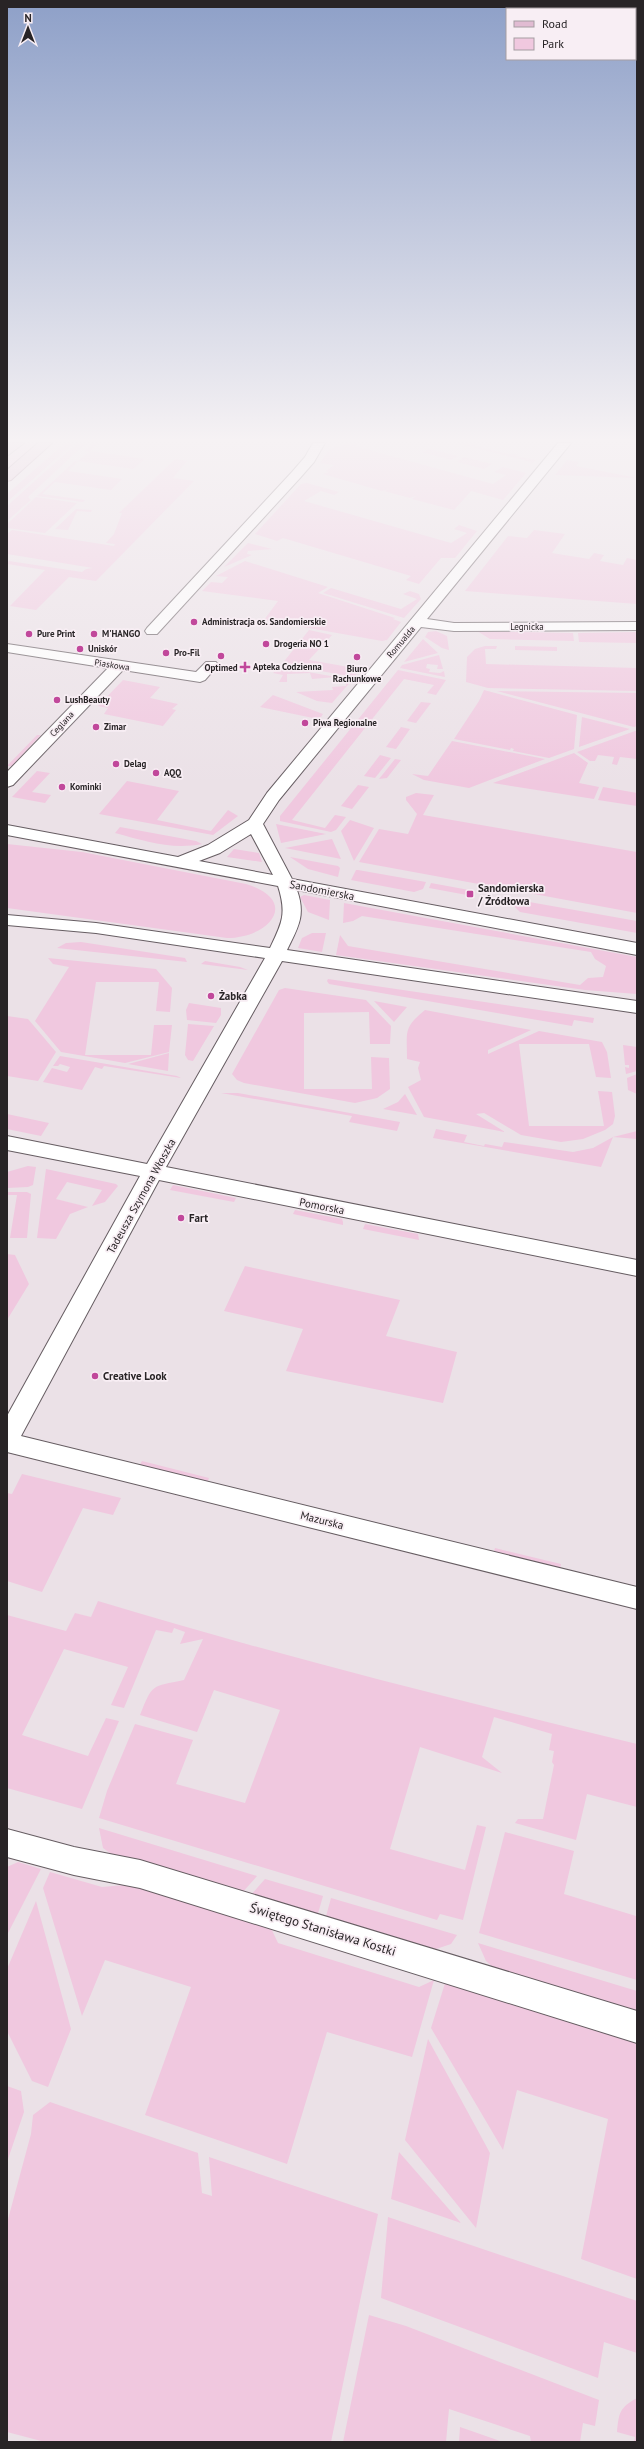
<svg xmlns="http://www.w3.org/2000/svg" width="644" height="2449" font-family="'PT Sans',sans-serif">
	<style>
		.green { fill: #f0c8df }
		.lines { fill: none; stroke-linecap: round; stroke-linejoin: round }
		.minor-casing { stroke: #665d62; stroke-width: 2 }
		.major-casing { stroke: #936882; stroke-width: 2 }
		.minor { fill: #fff; fill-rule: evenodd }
		.major { fill: #e1bbd2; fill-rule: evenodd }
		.poi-dot { fill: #c1489b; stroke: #f8eef4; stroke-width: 1.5 }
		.labels { text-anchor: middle; stroke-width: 3.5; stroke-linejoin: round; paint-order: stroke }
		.far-poi-label { font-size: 9px; font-weight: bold; fill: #282426; stroke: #f8eef4; text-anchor: start }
		.far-street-label { font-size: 9px; fill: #282426; stroke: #f8eef4 }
		.poi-label { font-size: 11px; font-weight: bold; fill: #282426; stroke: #f8eef4; text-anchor: start }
		.street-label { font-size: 11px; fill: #282426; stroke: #f8eef4 }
		.near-street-label { font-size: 13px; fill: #282426; stroke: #f8eef4 }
	</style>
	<rect width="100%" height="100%" fill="#ebe1e7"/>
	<path class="green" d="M26,443H37L7,469V458Z
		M65,443H74L7,502V494Z
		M77,443H86L28,497L31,500L7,521V506Z
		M93,443H98L91,451L145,459L133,469L78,461L68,471L122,479L111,490L55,482L42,494L85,500L83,502L37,496L75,461H78L89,452L85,451Z
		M349,443H359L355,446L493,484L506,475L494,472L503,467L526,473L503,500L471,491L454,510L412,499L416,496L410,498L384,491L390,489L382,491L323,474L329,472L326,471L334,465L320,463L330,449Z
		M456,443H475V446L509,454H518L516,456L536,460L530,465L531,462Z
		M429,449L458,456L451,460L422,452Z
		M464,457L492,464L484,469L457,462Z
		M175,459L187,461L173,478L194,481L96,581L69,577L36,610L10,606L45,570L7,564L9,561L82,572L86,569L93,568L7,554V534L12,530L114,546L115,544L106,543L114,534L122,513H119Z
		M567,460L579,462L576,466L637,478L555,475Z
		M307,483L339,492L334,495L321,491L304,501L451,543L467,533L454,529L459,525L477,531L455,558H441L419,584L406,580L411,576L283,538L277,541L255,534L301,484Z
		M36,497L77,503L45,533L7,528V524Z
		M76,509L92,510L91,512L77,511L68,530L55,529Z
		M534,530L565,534L552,553L589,559L594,553L604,555L600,561L623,565L627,558L637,560V604L465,591L508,536L527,538Z
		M248,543L272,549L248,551L247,554L252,555L224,567Z
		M245,561L328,587L318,593L395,618L393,619L401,622L387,640L382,641L264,620L278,601L202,591L211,582L222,583L228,577L216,576Z
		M331,588L401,609L417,599L403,594L410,591L419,594L421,599L404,618L323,593Z
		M309,630L332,635L309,660L360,669L354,677L282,664Z
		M436,631L447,636L449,650L442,648L425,637L428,632Z
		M477,631L573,633L574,641L490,639Z
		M637,632V643L579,642L578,633Z
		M423,639L438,653L404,662Z
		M485,646H497L496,649H485L486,664L637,668V691L488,688L466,682L467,657L475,649Z
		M515,646L557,647V651L515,650Z
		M439,655L443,669H437L438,665L427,664L426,668L430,669L429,672L440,673L444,671L445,677L400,668L402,665Z
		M280,667L336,677L312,679L310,673L287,674V682H279L283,675L273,673Z
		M398,670L446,680L436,695L427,693L434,685L404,679L292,820L325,828L335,815L346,817L336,830L331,832L280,821V816Z
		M346,678L353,679L332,703L317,701L296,692L333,690L332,687L346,686Z
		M123,680L160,687L150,698L178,704L172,709L176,710L163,726L104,714L108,708L98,706Z
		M484,690L577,715L574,749L549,758L513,751L514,749L511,748L510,750L454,739L479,701Z
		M497,691L637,693V726L634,727Z
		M273,695L323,714L321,717L313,718L260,707Z
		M421,702L431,703L416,723L407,721Z
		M582,717L630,729L579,747Z
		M401,727L410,729L396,749L386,747Z
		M635,731H637V759L620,757L617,765L612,764L614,757L598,755L595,761H590L577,752Z
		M37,735H41L12,766H7Z
		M452,741L545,759L469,788L424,780L412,774L428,776Z
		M574,753L588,763L579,783L599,787L594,799L493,783Z
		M380,755L391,758L375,778L364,776Z
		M395,759L401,760L387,778L379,779Z
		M37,771L50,773L32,792L51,795L45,803L12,797Z
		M127,781L179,791L157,820L211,831L228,810L238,816L213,835L99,814Z
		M358,785L369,787L352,809L341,806Z
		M603,787L637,793V806L598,800Z
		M416,793L434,795L423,815L637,852V913L359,862L379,829L408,834L417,814L406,800V797Z
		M350,820L374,828L354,861L341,831Z
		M276,824L326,834L281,843Z
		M120,827L196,841L202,844C171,850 145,841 115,833Z
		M332,839L341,859L285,848Z
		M7,844L82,852L246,884C301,901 269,938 227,938L7,908Z
		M234,849L259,853L262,862L227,857Z
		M290,857L338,866L340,868L338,877L308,869Z
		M356,870H358L426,882L423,889L414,892L351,880Z
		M431,883L469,890L467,895L429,888Z
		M304,895L330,900L329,920L308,912L300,897Z
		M507,898L637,921V933L520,912L514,906L515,904L504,902Z
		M344,903L637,957V994L585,990L336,955L340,935L348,946L580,985L588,978L603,977L606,966L595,959L591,952L362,916L353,921L343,923Z
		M312,933H326L322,952L298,948L302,938Z
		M81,942L185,958L187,962L57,948L66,943Z
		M48,958L156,969L172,988L170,1012L156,1011L159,982H96L85,1055H151L154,1025H172L169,1052L125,1063L61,1052L35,1021L69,967L53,964Z
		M205,961L240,967L248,970L201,964Z
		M328,979L594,1018L593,1023L574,1020L572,1026L329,984L327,981Z
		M285,988L366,1000L391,1026L390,1044H370L369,1012L304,1013V1089H372L371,1057L389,1058L390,1089L377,1098L355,1103L244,1083L237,1080L232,1074L279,990Z
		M374,1001L407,1007L394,1022Z
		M189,1003L221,1008V1015L216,1023L187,1020L186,1010Z
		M425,1010L531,1030L488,1050V1054L539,1031L602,1042L607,1052L611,1078L596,1077L589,1044H519L529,1126H604L598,1091L612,1092L615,1116L613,1124L605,1130L583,1139L561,1142L521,1135L484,1113L476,1114L505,1132L424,1117L408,1087L421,1080L418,1068L420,1062L407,1059C407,1031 403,1028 425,1010Z
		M7,1016L28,1019L56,1052L38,1081L7,1076Z
		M188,1024L214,1026L193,1061L188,1060L185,1055Z
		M623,1045L637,1047V1071L626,1074L625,1067L629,1068V1065H625Z
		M169,1053L168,1071L128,1064Z
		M60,1056L177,1076L181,1078L104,1066L102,1069L95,1067L82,1090L43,1082L52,1068L67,1072L70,1067L60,1064L58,1066H53Z
		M637,1074V1094L628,1090L627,1078Z
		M221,1093H238L400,1122L397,1131L349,1122L352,1116Z
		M405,1094L417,1115L383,1109L398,1102Z
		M7,1114L49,1123L41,1136L7,1129Z
		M436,1129L467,1135L464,1142L484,1146L485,1144L502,1147L504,1142L573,1152L593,1148L613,1137L637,1131V1139L613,1137L601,1167L433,1138Z
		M28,1166L36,1167L33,1185L28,1187L7,1188V1172Z
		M46,1169L116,1184L118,1186L105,1202L92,1206L102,1190L67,1182L56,1199L88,1207L70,1214L56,1239L37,1238Z
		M173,1185L236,1198L234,1202L170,1190Z
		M7,1192H27L31,1194L27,1238H10L17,1195H7Z
		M295,1210L342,1219L343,1222V1225L293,1214Z
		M365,1224L418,1234L419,1240L363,1229Z
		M7,1254L15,1255L29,1284L7,1320Z
		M245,1266L400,1300L386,1336L457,1352L443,1403L286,1371L303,1329L224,1311Z
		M142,1461L209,1478L207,1483L139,1466Z
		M22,1474L121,1498L113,1515L83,1508L42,1592L7,1581V1493L12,1494Z
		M495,1548L561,1564L560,1570L493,1554Z
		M98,1601C276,1655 456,1700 637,1744V1807L587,1794L576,1840L515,1823L518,1819H543L554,1765L552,1762L554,1751L549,1750L552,1734L494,1717L482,1757L502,1773L420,1747L390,1849L465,1870L477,1825L486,1827L463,1920L440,1914L437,1920L99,1818L107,1791L135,1724L193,1740L176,1784L245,1803L280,1710L214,1690L197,1732L140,1715C153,1683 151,1687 184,1680L203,1639L180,1644L185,1632L174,1628L172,1633L156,1630L124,1708L111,1705L128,1667L64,1649L22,1735L88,1756L106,1718L119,1721L82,1809L7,1788V1615L66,1631L75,1613L91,1617Z
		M99,1828L257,1876L241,1894L114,1856L103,1848Z
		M505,1832L574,1851L564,1894L636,1916L637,1914V1980L479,1933Z
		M18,1862L41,1869L8,1933L7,1867Z
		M50,1872L102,1887L136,1884L269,1924L278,1943L419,1987L434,1980L412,2057L327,2032L287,2164L145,2115L191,1987L105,1960L82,2016L43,1888Z
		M265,1879L323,1896L317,1917L250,1896Z
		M331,1898L457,1935L451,1944L433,1950L325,1920Z
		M36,1901L71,2029L48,2087L32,2081L7,2031V1969Z
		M478,1943L637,1991V2014L497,1971L486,1961Z
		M446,1980L637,2038V2279L581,2259L608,2119L517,2090L503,2150L431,2028Z
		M428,2039L490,2153L476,2228L405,2140Z
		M7,2086L21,2091L24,2112L7,2162Z
		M50,2102L198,2153L202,2193L212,2196L209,2157L378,2214L331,2442H45L7,2432V2223L31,2134L33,2115Z
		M399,2152L461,2223L391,2199Z
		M388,2217L637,2301V2353L604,2342L598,2378L381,2298Z
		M369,2315L406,2326L599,2400L595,2426L583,2423L580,2442H531L530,2436L449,2409L446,2442H343Z
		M637,2398V2442H634L635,2437L617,2432C619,2413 619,2408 637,2398Z
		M460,2427L503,2442H459Z"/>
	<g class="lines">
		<g class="minor-casing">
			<path id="minor" d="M313,443H325L314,462L300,478L157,634H147L145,631L147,628L292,472L305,457Z
				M558,443H571L427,619L454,623L637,622V630L454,631L421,627L279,800L263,824L292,879L637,943V955L297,890C306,916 298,927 287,950L637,1001V1013L282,961L166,1167L637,1260V1276L159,1180L21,1436L637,1587V1609L7,1452V1416L140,1176L7,1150V1136L147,1164L265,958L96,933L7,925V915L96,923L270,948C282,923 287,914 278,886L7,835V825L178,857L208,845L249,820L267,793ZM251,834L273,875L199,861L220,853Z
				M7,644L196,672L206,662H216L218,665L205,680L200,682L123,670L13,785L7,787V772L108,668L7,652Z
				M7,1829L74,1847L140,1860L637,2011V2043L140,1888L74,1875L7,1857Z"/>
		</g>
		<g class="major-casing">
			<path id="major" d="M10,443H24L7,456V446Z
				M38,443H52L11,480L7,481V470Z"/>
		</g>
		<use href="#minor" class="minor"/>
		<use href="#major" class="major"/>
	</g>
	<linearGradient id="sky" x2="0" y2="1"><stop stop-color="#8ea0c8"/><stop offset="0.56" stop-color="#f6f2f4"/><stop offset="1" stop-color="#f6f2f4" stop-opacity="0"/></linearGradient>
	<rect width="644" height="786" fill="url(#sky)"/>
	<g class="poi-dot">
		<circle cx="194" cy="622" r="4"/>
		<circle cx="29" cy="634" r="4"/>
		<circle cx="94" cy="634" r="4"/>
		<circle cx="266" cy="644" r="4"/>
		<circle cx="80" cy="649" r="4"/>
		<circle cx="166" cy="653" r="4"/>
		<circle cx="221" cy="656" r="4"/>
		<circle cx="357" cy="657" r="4"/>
		<path d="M243 661h4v4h4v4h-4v4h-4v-4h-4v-4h4z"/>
		<circle cx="57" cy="700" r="4"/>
		<circle cx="305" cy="723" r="4"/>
		<circle cx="96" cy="727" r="4"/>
		<circle cx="116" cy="764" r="4"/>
		<circle cx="156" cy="773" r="4"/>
		<circle cx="62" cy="787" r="4"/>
		<rect x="466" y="890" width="8" height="8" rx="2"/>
		<circle cx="211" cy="996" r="4"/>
		<circle cx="181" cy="1218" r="4"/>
		<circle cx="95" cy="1376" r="4"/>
	</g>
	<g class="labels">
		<g class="far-poi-label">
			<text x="202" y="625">Administracja os. Sandomierskie</text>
			<text x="37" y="637">Pure Print</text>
			<text x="102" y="637">M'HANGO</text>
			<text x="274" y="647">Drogeria NO 1</text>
			<text x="88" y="652">Uniskór</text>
			<text x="174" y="656">Pro-Fil</text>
			<text x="253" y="670">Apteka Codzienna</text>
			<text x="221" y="671" text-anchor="middle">Optimed</text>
			<text x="357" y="672" text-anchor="middle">Biuro<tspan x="357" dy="10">Rachunkowe</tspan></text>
			<text x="65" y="703">LushBeauty</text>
			<text x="313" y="726">Piwa Regionalne</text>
			<text x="104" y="730">Zimar</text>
			<text x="124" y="767">Delag</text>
			<text x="164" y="776">AQQ</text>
			<text x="70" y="790">Kominki</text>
		</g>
		<g class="far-street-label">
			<text x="527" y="630">Legnicka</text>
			<text transform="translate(401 642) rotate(-50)" y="3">Romualda</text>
			<text transform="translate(112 665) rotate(9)" y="3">Piaskowa</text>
			<text transform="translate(62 724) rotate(-47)" y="3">Ceglana</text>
		</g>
		<g class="poi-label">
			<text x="478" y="892">Sandomierska<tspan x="478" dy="13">/ Źródłowa</tspan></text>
			<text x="219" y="1000">Żabka</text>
			<text x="189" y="1222">Fart</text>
			<text x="103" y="1380">Creative Look</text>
		</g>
		<g class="street-label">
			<text transform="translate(322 890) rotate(11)" y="4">Sandomierska</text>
			<text transform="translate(141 1196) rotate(-61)" y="4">Tadeusza Szymona Włoszka</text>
			<text transform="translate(322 1206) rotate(11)" y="4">Pomorska</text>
			<text transform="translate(322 1520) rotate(14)" y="4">Mazurska</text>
		</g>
		<g class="near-street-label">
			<text transform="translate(323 1929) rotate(17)" y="5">Świętego Stanisława Kostki</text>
		</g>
	</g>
	<rect width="644" height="2449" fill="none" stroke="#282426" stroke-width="16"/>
	<rect x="506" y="8" width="130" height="52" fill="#f8eef4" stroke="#a59da2"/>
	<rect x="514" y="21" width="20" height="6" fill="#e1bbd2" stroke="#a59da2"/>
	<text x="542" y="28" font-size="12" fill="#282426">Road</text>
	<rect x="514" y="38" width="20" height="12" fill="#f0c8df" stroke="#a59da2"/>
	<text x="542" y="48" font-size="12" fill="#282426">Park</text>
	<g transform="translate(28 28)" stroke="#f8eef4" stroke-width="3" paint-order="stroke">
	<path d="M0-3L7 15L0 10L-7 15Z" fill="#282426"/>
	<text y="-6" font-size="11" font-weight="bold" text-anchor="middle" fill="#282426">N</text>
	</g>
</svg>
